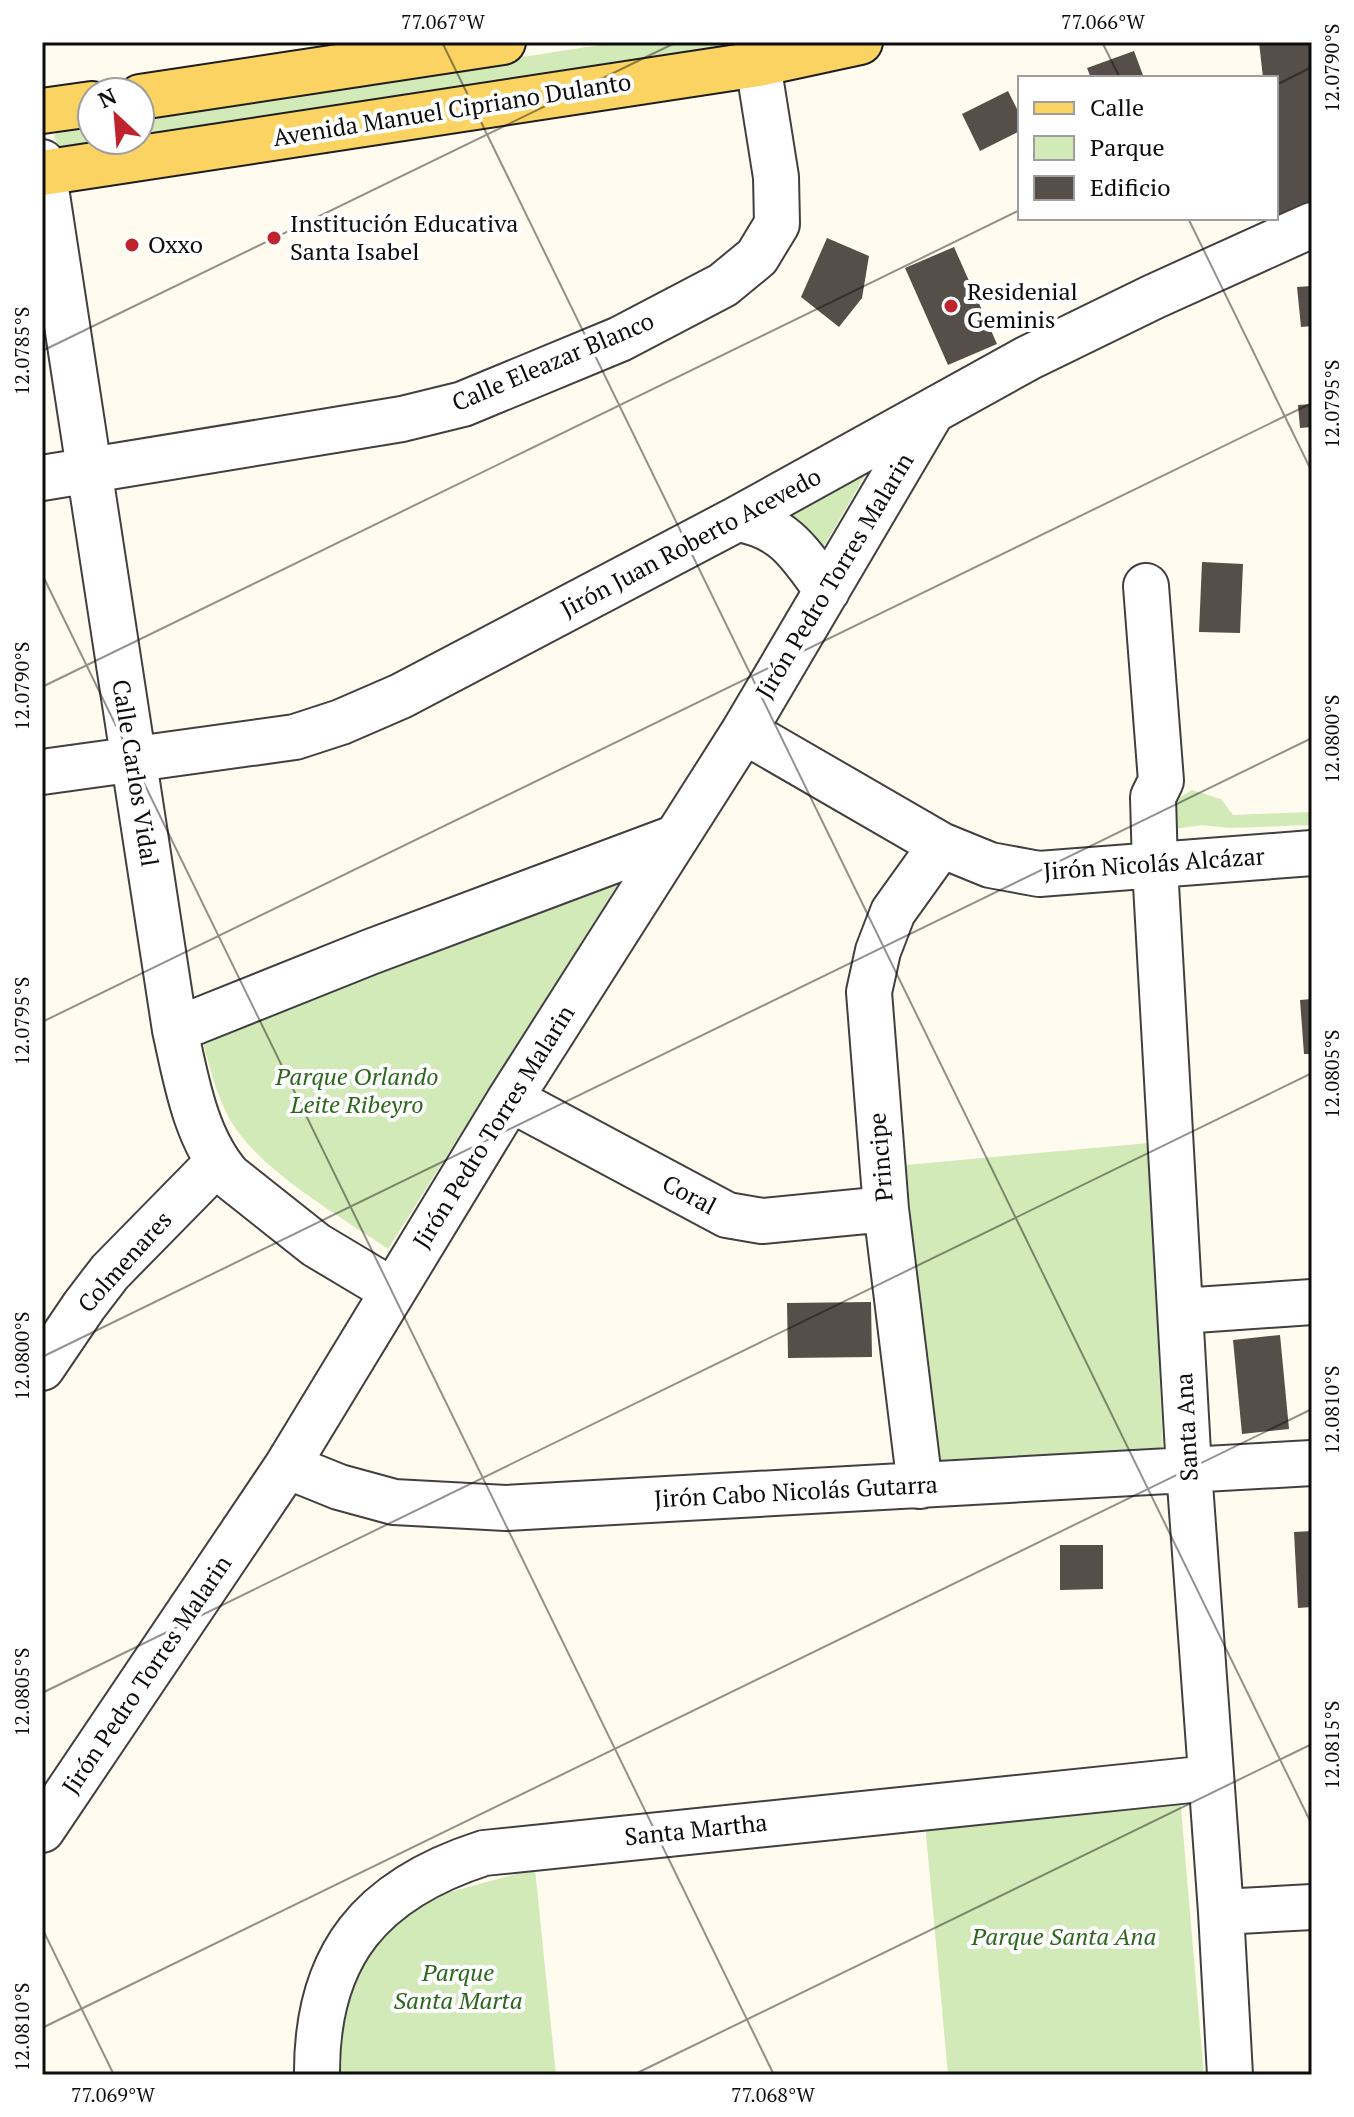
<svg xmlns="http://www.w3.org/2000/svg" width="1354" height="2117" font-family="'PT Serif',serif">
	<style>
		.green { fill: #d2eab7 }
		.building { fill: #564e49 }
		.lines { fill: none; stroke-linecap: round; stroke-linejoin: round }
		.minor-casing { stroke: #404040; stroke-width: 48 }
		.major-casing { stroke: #1e1e1e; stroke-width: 48 }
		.minor { stroke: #fff; stroke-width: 44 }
		.major { stroke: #fad362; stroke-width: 44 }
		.ticks { fill: none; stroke: #0d0d0d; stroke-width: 2; stroke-opacity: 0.45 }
		.poi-dot { fill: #bf232d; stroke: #fff; stroke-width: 3 }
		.labels { text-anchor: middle; stroke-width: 8; stroke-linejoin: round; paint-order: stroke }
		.street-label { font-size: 24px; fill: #0d0d0d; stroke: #fff }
		.poi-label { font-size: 24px; fill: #0d0d0d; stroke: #fff; text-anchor: start }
		.park-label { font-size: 24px; font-style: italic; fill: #2d661d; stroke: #fff }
		.neatline { fill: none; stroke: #0d0d0d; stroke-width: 3 }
		.ticks-label { font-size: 20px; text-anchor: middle; fill: #0d0d0d }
	</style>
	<rect width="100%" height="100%" fill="#fffbee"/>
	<path class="green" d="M619,42H797L63,157L54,136L61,128L92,123V140H140V116Z
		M877,455L821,551L776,510Z
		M1192,790L1221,799L1233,815L1312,812V825L1229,828L1202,825L1174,829L1172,802Z
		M633,860L388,1249C338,1214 257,1170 228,1116C215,1090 208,1063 201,1034Z
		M1149,1143L1163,1451L936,1465L906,1165Z
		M1180,1797L1204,2075H948L925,1823Z
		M535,1869L556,2075H332L333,2040L367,1946L398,1920L446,1893Z"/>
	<path class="building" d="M1259,42H1312V205L1274,224L1271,218H1276V78H1263Z
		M1134,51L1144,78H1091L1087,68Z
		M1008,91L1020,115V131L980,151L962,114Z
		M827,238L869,256L862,298L839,327L801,297Z
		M954,247L997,344L948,365L905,268Z
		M1312,286V326L1301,327L1297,287Z
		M1312,404V427L1300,428L1298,405Z
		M1202,562L1243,564L1240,633L1199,632Z
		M1312,999V1054H1304L1300,1000Z
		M871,1302L872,1357L788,1358L787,1303Z
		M1280,1335L1289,1429L1242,1434L1233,1340Z
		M1312,1531V1607L1298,1608L1294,1532Z
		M1060,1545H1103V1589L1060,1590Z"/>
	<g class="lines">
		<g class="minor-casing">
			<path id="minor" d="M42,162L175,1030C186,1079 195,1137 229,1176L316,1245L393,1291
				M42,478L402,419L463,404L620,339L723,285L757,257L777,224L776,177L758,64
				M737,519C785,526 801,555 827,591
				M1146,586L1161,781L1153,797L1155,867L1189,1470L1221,1912L1230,2075
				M744,731L941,845L990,865L1039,874L1312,853
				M42,772L295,737L341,722L401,696L737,519L1028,358L1153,297L1312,225
				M175,1030L370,952L674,838
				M510,1099L727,1215L762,1221L886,1209
				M1181,1311L1312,1302
				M42,1368L84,1306L110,1272L217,1163
				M287,1466L339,1487L394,1502L506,1508L1312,1463
				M920,1486L886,1209L869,992L878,951L893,912L941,845
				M42,1830L287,1466L510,1099L744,731L930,415
				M1221,1912L1312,1907
				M317,2075C316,1954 372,1889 484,1853L1210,1778"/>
		</g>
		<g class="major-casing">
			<path id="major" d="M140,97L503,42
				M42,111L92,104
				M42,173L758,64L860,42"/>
		</g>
		<use href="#minor" class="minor"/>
		<use href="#major" class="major"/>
	</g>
	<path class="ticks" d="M442,42L1312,1825M1102,42L1120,78M1276,85L1312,67M1188,218L1312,472M42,351L677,42M42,574L774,2075M42,687L1020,210M42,1022L1312,403M42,1357L1312,738M42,1693L1312,1073M42,1928L114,2075M42,2028L1312,1409M633,2075L1312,1744"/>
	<g class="poi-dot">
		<circle cx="274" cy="238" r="8"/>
		<circle cx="132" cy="245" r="8"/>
		<circle cx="951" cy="306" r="8"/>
	</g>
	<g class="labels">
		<g class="street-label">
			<text transform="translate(452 110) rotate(-9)" y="8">Avenida Manuel Cipriano Dulanto</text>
			<text transform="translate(553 362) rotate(-23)" y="8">Calle Eleazar Blanco</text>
			<text transform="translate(691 543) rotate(-28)" y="8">Jirón Juan Roberto Acevedo</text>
			<text transform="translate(835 576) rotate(-59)" y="8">Jirón Pedro Torres Malarin</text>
			<text transform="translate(135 773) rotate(81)" y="8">Calle Carlos Vidal</text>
			<text transform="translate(1154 864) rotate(-4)" y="8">Jirón Nicolás Alcázar</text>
			<text transform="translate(494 1127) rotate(-58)" y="8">Jirón Pedro Torres Malarin</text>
			<text transform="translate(881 1157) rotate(-95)" y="8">Principe</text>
			<text transform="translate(689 1195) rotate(28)" y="8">Coral</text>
			<text transform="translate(125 1262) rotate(-48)" y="8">Colmenares</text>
			<text transform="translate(1187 1427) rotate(-93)" y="8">Santa Ana</text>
			<text transform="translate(796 1492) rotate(-3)" y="8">Jirón Cabo Nicolás Gutarra</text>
			<text transform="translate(147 1675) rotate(-56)" y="8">Jirón Pedro Torres Malarin</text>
			<text transform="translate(696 1830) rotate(-6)" y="8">Santa Martha</text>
		</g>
		<g class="poi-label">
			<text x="290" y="232">Institución Educativa<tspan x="290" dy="28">Santa Isabel</tspan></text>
			<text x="148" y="253">Oxxo</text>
			<text x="967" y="300">Residenial<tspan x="967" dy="28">Geminis</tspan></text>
		</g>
		<g class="park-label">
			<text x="357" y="1085">Parque Orlando<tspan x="357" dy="28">Leite Ribeyro</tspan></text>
			<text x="1064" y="1945">Parque Santa Ana</text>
			<text x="458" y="1981">Parque<tspan x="458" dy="28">Santa Marta</tspan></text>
		</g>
	</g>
	<rect width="1354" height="2117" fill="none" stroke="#ffffff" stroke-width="88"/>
	<rect x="1018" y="76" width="260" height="144" fill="#ffffff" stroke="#9e9e9e" stroke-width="2"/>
	<rect x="1034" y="102" width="40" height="12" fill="#fad362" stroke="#9e9e9e" stroke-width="2"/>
	<text x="1090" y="116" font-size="24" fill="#0d0d0d">Calle</text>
	<rect x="1034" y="136" width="40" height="24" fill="#d2eab7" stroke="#9e9e9e" stroke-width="2"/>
	<text x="1090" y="156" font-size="24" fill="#0d0d0d">Parque</text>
	<rect x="1034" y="176" width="40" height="24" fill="#564e49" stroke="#9e9e9e" stroke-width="2"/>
	<text x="1090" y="196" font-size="24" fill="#0d0d0d">Edificio</text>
	<g transform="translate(116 116) rotate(334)"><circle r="38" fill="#ffffff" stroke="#9e9e9e" stroke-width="2"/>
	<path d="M0-6L14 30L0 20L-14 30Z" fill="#bf232d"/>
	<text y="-12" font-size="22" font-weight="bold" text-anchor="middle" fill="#0d0d0d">N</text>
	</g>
	<rect x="44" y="44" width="1266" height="2029" class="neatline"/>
	<g class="ticks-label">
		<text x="443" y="29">77.067°W</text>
		<text x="1103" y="29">77.066°W</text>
		<text transform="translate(1332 68) rotate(-90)" y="7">12.0790°S</text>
		<text transform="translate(22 351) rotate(-90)" y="7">12.0785°S</text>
		<text transform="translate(1332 404) rotate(-90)" y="7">12.0795°S</text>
		<text transform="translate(22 686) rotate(-90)" y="7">12.0790°S</text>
		<text transform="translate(1332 739) rotate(-90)" y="7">12.0800°S</text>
		<text transform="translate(22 1021) rotate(-90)" y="7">12.0795°S</text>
		<text transform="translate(1332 1074) rotate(-90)" y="7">12.0805°S</text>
		<text transform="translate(22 1356) rotate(-90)" y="7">12.0800°S</text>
		<text transform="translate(1332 1410) rotate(-90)" y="7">12.0810°S</text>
		<text transform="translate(22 1692) rotate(-90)" y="7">12.0805°S</text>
		<text transform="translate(1332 1745) rotate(-90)" y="7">12.0815°S</text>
		<text transform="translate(22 2027) rotate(-90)" y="7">12.0810°S</text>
		<text x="113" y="2102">77.069°W</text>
		<text x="773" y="2102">77.068°W</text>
	</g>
</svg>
